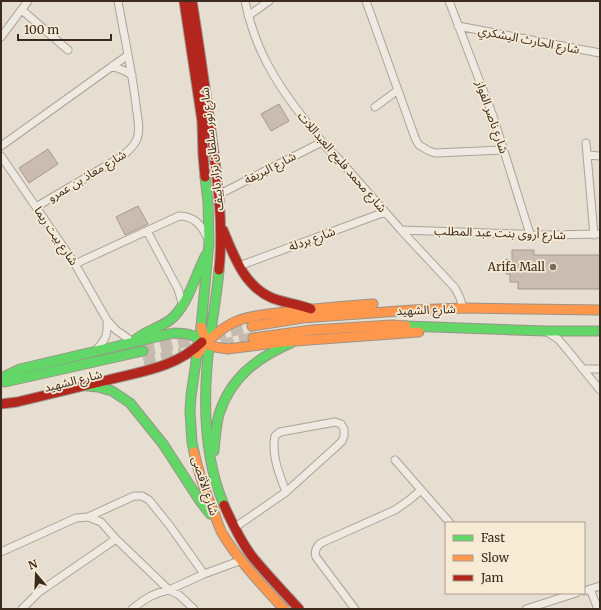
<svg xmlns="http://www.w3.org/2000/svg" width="601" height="610" font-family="Merriweather,'Noto Sans Arabic',serif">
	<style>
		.building { fill: #cabcb0; stroke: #a7998e }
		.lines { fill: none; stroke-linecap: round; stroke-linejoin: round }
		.highway-tunnel { stroke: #c4baad; stroke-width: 12; stroke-dasharray: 12 6; stroke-linecap: butt }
		.street-casing { stroke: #aca398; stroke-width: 9 }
		.fast-casing { stroke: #9b9388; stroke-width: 11 }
		.slow-casing { stroke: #9b9388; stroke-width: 11 }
		.jam-casing { stroke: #9b9388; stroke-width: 11 }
		.street { stroke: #eee9e1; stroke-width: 7 }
		.fast { stroke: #63d668; stroke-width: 9 }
		.slow { stroke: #ff974d; stroke-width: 9 }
		.jam { stroke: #b3261e; stroke-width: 9 }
		.poi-dot { fill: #776a5d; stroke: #f7ebd6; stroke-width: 1.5 }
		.labels { text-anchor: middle; stroke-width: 3.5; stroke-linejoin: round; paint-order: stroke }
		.street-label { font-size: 12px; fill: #3b2b1f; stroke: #f7ebd6 }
		.poi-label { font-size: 12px; fill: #3b2b1f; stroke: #f7ebd6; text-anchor: end }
	</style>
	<rect width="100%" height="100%" fill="#e6ded0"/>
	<path class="building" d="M279,104L289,121L271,131L261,114Z
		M48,149L58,164L29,183L19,168Z
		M138,206L148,224L125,235L116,217Z
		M512,250H534V255H600V289H518V282H510V274H506V259L512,260Z"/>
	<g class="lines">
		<path class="highway-tunnel" d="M222,345L253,338
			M143,351L252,326
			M144,363L182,354"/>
		<g class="street-casing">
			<path id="street" d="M245,1C255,49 275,82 305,120C312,129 319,138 326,147C329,150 333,154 337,157L401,230L455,288L460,298L463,308
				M366,1L414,135L416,140L419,145L429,151L435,153L503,150
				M449,1L493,116L530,234
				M22,10L68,50
				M248,16L269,1
				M458,26L600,53
				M1,37L28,1
				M112,66L125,71L132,75
				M375,107L398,90
				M586,143L594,235
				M1,146L128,55
				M587,155L600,156
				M1,156L75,264L107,320L116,330L133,342
				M218,195L322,142
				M36,207L121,157C127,152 134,147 137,139C141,128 137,116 136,105C132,70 124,36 118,1
				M401,230L548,235L600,234
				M147,231L178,289L183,306
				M75,264L179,216C195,216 202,226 208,239
				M239,266L385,212
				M547,332L558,339L565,347L600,390
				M96,350C106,339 108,335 107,320
				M583,369H600
				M395,460L450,523
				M88,517L134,496H142L149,500L170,526L204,574
				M234,528L286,492L337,446L342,441L344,436V429L341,424L335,422L280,432L275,436C271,454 279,474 286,492
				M1,552L76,518L88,517L101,522L116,539L169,590L204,574L242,560
				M590,589L598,609
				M584,591L600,586
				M22,609L39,592L116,539
				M132,609C145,599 153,593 169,590L179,595L194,609
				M355,609L316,557C314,551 316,547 321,543L395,510L408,501L421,490
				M526,609L576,593"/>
		</g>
		<g class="fast-casing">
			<path id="fast" d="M219,270C217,295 212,320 209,346C203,398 203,456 224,505
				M406,326L545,331H600
				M133,342C143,331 158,329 170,320C188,306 195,275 206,255
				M1,378L20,369L173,333C188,333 197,334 205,348
				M5,382L143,351
				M87,386L98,387L112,391L130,403L163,444L200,501L210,514
				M214,451C215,439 216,426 219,414C231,377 257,358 291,343
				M194,452L192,442L190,411L191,396L201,327L209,243L208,202L205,177"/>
		</g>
		<g class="slow-casing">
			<path id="slow" d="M252,326L303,318L413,310L463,308L600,310
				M201,327L205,339L209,345L215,347L228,349L282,342L419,332
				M253,338L312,330L392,325L406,326
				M197,354C208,340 220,328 237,321C252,315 269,314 285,312C314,309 343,306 373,304
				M194,452C199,475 205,492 214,513C217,520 219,527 222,533C238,560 263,586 284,609"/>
		</g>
		<g class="jam-casing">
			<path id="jam" d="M184,1L202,121L203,155L205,177
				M192,1C199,44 205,87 211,131C217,176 224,224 219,270
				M223,230C234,256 244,286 272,298C285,303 298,304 311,309
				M1,404L17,402C46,395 75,388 104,381C138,372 176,368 202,342
				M224,505C232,523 240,540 251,555C266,574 283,591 299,609"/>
		</g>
		<use href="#street" class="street"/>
		<use href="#fast" class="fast"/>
		<use href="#slow" class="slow"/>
		<use href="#jam" class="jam"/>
	</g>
	<circle class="poi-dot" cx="553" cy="267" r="4"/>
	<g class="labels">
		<g class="street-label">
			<text transform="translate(529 40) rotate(11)" y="4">شارع الحارث اليشكري</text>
			<text transform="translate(492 117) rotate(71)" y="4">شارع ناصر الفواز</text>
			<text transform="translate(212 149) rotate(-97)" y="4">شارع نور سلطان نزار باييف</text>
			<text transform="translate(342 162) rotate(49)" y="4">شارع محمد فليح العبداللات</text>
			<text transform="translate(270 168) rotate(-27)" y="4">شارع البريقة</text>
			<text transform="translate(87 176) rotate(-31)" y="4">شارع معاذ بن عمرو</text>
			<text transform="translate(500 233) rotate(2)" y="4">شارع أروى بنت عبد المطلب</text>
			<text transform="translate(56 236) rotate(56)" y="4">شارع بيت ريما</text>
			<text transform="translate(312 239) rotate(-20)" y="4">شارع بردلة</text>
			<text transform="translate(426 310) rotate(-2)" y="4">شارع الشهيد</text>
			<text transform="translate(73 381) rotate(-14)" y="4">شارع الشهيد</text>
			<text transform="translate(205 486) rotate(72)" y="4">شارع الأقصى</text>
		</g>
		<g class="poi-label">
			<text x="545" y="271">Arifa Mall</text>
		</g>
	</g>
	<rect width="601" height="610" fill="none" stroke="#3b2b1f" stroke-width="4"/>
	<rect x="445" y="522" width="140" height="72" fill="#f7ebd6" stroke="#ac9e8d"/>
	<rect x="453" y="535" width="20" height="6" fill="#63d668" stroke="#ac9e8d"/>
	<text x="481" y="542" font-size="12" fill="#3b2b1f">Fast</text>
	<rect x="453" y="555" width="20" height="6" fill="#ff974d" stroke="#ac9e8d"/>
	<text x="481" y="562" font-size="12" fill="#3b2b1f">Slow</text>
	<rect x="453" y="575" width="20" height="6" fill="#b3261e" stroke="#ac9e8d"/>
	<text x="481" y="582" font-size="12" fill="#3b2b1f">Jam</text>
	<g transform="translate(36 574) rotate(341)" stroke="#f7ebd6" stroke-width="3" paint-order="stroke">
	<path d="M0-3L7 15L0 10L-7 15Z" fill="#3b2b1f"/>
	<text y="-6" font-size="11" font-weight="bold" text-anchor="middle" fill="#3b2b1f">N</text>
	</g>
	<path d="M18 34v6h93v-6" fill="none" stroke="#3b2b1f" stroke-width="2"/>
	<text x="24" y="34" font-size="12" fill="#3b2b1f" stroke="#f7ebd6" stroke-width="3" paint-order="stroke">100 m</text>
</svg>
